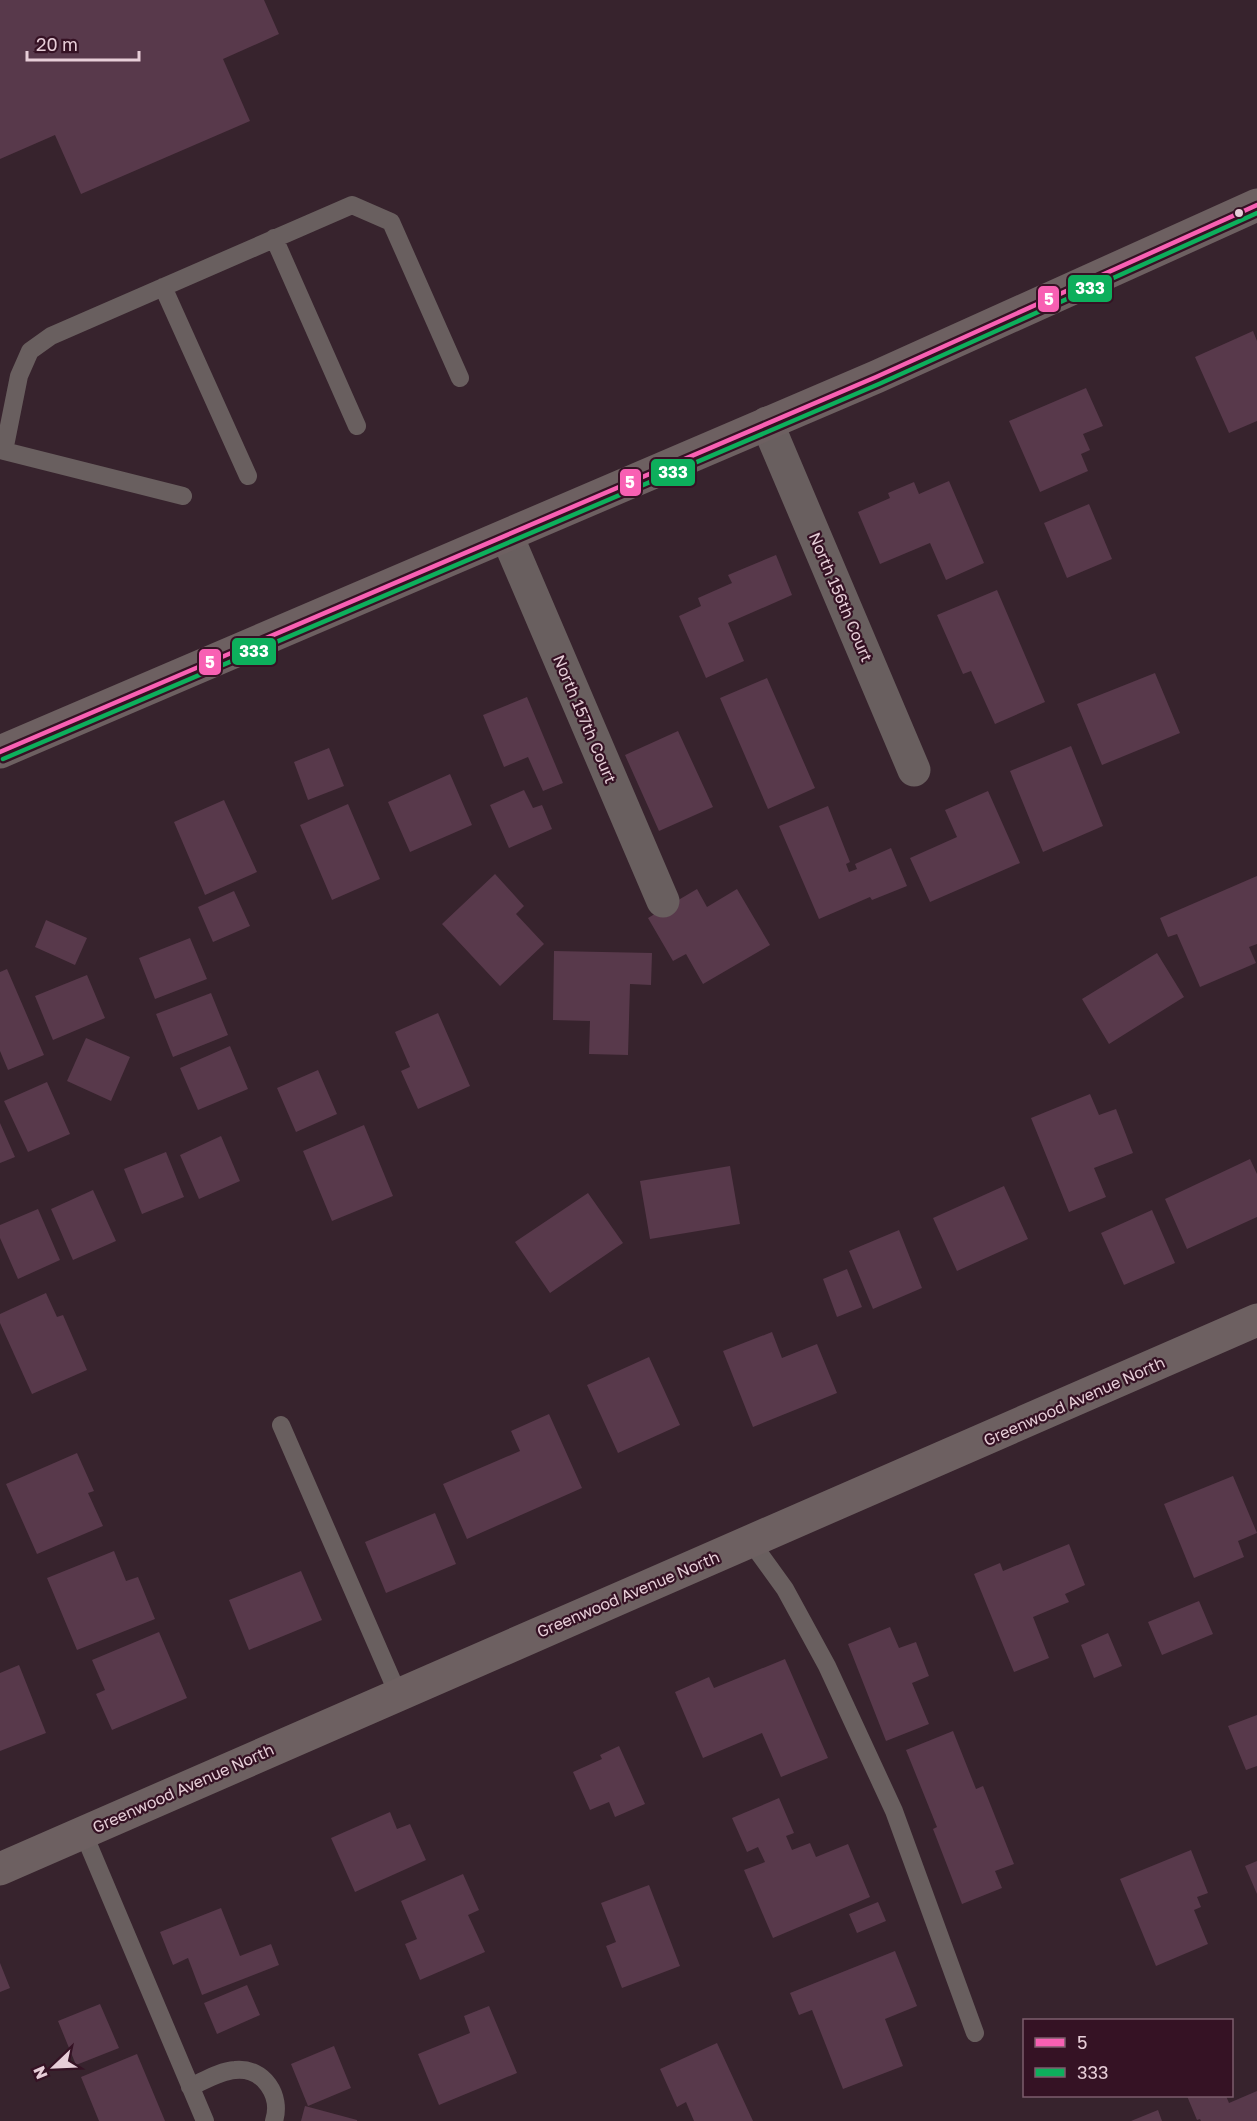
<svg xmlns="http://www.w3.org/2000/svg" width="1257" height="2121" font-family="'Golos Text',sans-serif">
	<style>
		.building { fill: #58394b }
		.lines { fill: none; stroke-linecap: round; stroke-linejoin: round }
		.lane { stroke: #695f5f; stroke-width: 18 }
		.street { stroke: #695f5f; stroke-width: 33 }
		.secondary { stroke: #6d6061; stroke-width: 33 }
		.bus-1-casing { stroke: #351224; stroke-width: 9 }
		.bus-2-casing { stroke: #351224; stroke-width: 9 }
		.bus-1 { stroke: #f860b3; stroke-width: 4.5 }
		.bus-2 { stroke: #0daf5c; stroke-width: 4.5 }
		.bus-dot { fill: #e7ced8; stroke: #351224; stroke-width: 2 }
		.labels { text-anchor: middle; stroke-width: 4.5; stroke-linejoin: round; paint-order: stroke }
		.street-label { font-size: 16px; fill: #e7ced8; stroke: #351224 }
		.line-badge { stroke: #351224; stroke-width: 2 }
		.badge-label { font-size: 16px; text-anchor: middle; font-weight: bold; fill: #fff }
	</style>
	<rect width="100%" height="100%" fill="#37232d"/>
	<path class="building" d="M0,0H264L279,34L223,59L250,121L81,194L55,135L0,159Z
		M1253,331L1257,341V421L1229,433L1195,357Z
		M1086,388L1103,426L1083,434L1090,450L1081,454L1088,471L1040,492L1009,421Z
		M949,481L984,563L946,580L930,543L880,564L858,512L890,498L888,493L914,482L919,494Z
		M1089,504L1112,559L1067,578L1044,523Z
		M776,555L792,595L728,623L744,661L706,678L679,616L701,606L698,598L732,583L728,575Z
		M997,590L1045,702L995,724L971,671L963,674L937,615Z
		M1155,673L1180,733L1102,765L1077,704Z
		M767,678L815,788L768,809L720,698Z
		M527,697L563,783L543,791L528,757L504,767L483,715Z
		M678,731L713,807L659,831L625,755Z
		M1071,746L1103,826L1043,852L1010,771Z
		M329,748L344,786L308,800L294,762Z
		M450,774L472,825L410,852L388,802Z
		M524,790L533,808L542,805L552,829L509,848L490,805Z
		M988,791L1020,863L930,902L910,858L957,837L945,810Z
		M224,800L257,872L205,895L174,822Z
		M348,804L380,879L332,900L300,825Z
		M828,806L850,862L846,864L849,872L857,869L855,864L891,848L907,886L872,900L870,897L819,919L779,826Z
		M495,874L524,906L516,914L544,944L500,986L442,924Z
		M1257,876V944L1249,947L1256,963L1200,987L1177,934L1168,937L1160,918Z
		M697,889L707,907L737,889L770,945L703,984L686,954L673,961L648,918Z
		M234,891L250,926L213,942L198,907Z
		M46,920L87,938L75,965L35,947Z
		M190,938L207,979L155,999L139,958Z
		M554,951L652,953L651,985L630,984L628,1055L589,1054L590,1021L553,1020Z
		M1157,953L1184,997L1109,1044L1082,999Z
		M7,969L44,1055L8,1070L0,1051V972Z
		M87,975L105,1018L53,1040L35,996Z
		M211,993L228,1035L173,1057L156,1014Z
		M438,1013L470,1086L418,1109L401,1071L410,1067L395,1032Z
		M86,1038L130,1057L111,1101L67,1081Z
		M230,1046L248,1089L198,1110L180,1068Z
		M318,1070L337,1114L296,1132L277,1088Z
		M47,1082L70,1134L28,1152L4,1101Z
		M1090,1094L1099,1115L1116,1109L1133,1153L1094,1168L1106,1197L1069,1212L1031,1118Z
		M0,1123L15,1157L0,1163Z
		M364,1125L393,1196L332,1221L303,1151Z
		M221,1136L240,1181L199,1199L180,1155Z
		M166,1152L184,1197L142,1214L124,1169Z
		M1250,1159L1257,1174V1217L1187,1249L1165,1199Z
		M730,1166L740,1224L650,1239L640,1181Z
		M1004,1186L1028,1239L957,1271L933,1218Z
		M93,1190L116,1241L73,1260L51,1209Z
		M588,1193L623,1243L550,1293L515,1242Z
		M38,1209L60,1260L18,1279L0,1238V1225Z
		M1152,1210L1175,1263L1124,1285L1101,1233Z
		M899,1230L922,1288L873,1309L849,1251Z
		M847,1269L862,1307L837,1317L823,1279Z
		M46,1293L57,1317L63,1315L87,1370L32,1394L0,1323V1314Z
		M772,1332L782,1358L817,1344L837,1393L753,1427L723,1351Z
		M649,1357L680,1425L618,1453L587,1385Z
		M549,1414L582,1488L467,1539L443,1484L520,1451L511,1431Z
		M77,1453L94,1491L88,1493L103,1526L37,1554L6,1484Z
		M1233,1476L1257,1533L1238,1541L1244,1557L1194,1578L1164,1504Z
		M435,1513L456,1564L386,1593L365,1542Z
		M1069,1544L1085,1585L1065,1594L1069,1602L1033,1617L1049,1658L1014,1672L974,1574L1000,1563L1003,1571Z
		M114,1551L126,1581L138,1577L155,1619L77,1650L47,1578Z
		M301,1571L322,1620L249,1650L229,1600Z
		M1199,1601L1213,1634L1162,1655L1148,1622Z
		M890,1627L899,1648L916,1642L929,1676L912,1683L929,1724L886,1741L848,1644Z
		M159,1632L187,1698L112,1730L96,1694L105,1690L92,1660Z
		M1108,1633L1122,1666L1094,1678L1081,1645Z
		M785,1659L828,1758L781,1777L762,1733L703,1758L675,1692L709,1677L714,1688Z
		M19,1665L46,1733L0,1751V1673Z
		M1257,1715V1766L1246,1770L1228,1726Z
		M953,1731L976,1789L983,1786L1014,1864L995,1871L1002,1888L962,1904L933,1829L937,1827L906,1750Z
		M619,1746L645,1804L615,1817L609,1802L590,1810L573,1772L602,1759L600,1755Z
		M779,1798L794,1833L786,1836L792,1850L810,1843L816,1857L848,1844L870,1897L773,1938L744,1870L765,1862L758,1847L747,1852L732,1818Z
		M390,1812L397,1829L410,1824L426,1860L355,1892L331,1838Z
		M1191,1850L1208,1893L1197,1897L1201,1907L1194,1910L1208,1944L1156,1966L1120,1879Z
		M1257,1861V1894L1245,1866Z
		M463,1874L479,1910L468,1915L485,1952L420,1980L405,1944L417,1939L401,1901Z
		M649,1885L680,1966L622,1988L606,1946L616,1942L601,1903Z
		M878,1902L886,1921L857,1933L849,1914Z
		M221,1908L240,1956L271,1944L279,1965L202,1995L188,1958L173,1965L160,1932Z
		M895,1951L917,2006L885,2019L903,2066L843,2089L812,2010L799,2015L790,1993Z
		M0,1963L10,1988L0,1992Z
		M247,1985L260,2015L217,2034L204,2003Z
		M100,2004L119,2048L76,2065L58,2021Z
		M489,2006L517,2073L439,2105L418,2054L470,2033L464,2016Z
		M717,2043L753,2121H694L686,2102L677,2107L660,2069Z
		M334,2046L351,2088L308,2106L291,2064Z
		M137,2054L165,2121H99L81,2077Z
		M1257,2091V2121H1201L1200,2119L1197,2120L1187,2096H1226L1229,2103Z
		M305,2106L357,2120V2121H301Z
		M1158,2110L1162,2121H1131Z"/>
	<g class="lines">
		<path class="lane" d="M274,238L357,426
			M163,287L248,476
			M0,450L183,496
			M4,451L19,376L30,351L51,336L352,205L391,222L460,378
			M281,1425L398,1694
			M751,1542L785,1589L827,1666L894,1811L975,2033
			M83,1832L205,2121
			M190,2087C204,2081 220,2071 235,2070C264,2067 282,2096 274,2121"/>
		<path class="street" d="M767,423L914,770
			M507,536L663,901"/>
		<path class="secondary" d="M0,752L876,377L1257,205
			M0,1869C418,1684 839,1505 1257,1320"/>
		<g class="bus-1-casing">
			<path id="bus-1" d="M0,752L876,377L1257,205"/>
		</g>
		<g class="bus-2-casing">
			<path id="bus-2" d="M3,759L879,384L1257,213"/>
		</g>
		<use href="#bus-1" class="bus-1"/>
		<use href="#bus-2" class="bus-2"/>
	</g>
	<circle class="bus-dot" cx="1239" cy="213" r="5"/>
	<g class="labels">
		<g class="street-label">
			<text transform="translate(841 597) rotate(67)" y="6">North 156th Court</text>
			<text transform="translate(585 719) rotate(67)" y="6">North 157th Court</text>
			<text transform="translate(1074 1401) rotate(-24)" y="6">Greenwood Avenue North</text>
			<text transform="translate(628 1594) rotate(-23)" y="6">Greenwood Avenue North</text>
			<text transform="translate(183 1788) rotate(-24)" y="6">Greenwood Avenue North</text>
		</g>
	</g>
	<g class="line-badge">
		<rect x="1067" y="274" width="46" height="29" rx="6" fill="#0daf5c"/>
		<rect x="1037" y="285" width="23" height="28" rx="6" fill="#f860b3"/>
		<rect x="650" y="458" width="46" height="29" rx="6" fill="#0daf5c"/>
		<rect x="619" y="468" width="23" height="29" rx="6" fill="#f860b3"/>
		<rect x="231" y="637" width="46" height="29" rx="6" fill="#0daf5c"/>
		<rect x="198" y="648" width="24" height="28" rx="6" fill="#f860b3"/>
	</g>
	<g class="badge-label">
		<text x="1090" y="294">333</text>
		<text x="1049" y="305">5</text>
		<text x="673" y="478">333</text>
		<text x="630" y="488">5</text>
		<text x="254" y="657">333</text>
		<text x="210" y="668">5</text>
	</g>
	<rect x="1023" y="2019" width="210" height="78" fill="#351224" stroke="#7c5d6c" stroke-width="1.5"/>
	<rect x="1035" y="2038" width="30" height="9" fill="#f860b3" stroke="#7c5d6c" stroke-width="1.5"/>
	<text x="1077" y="2049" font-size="18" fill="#e7ced8">5</text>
	<rect x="1035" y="2068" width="30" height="9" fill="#0daf5c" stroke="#7c5d6c" stroke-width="1.5"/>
	<text x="1077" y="2079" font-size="18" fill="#e7ced8">333</text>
	<g transform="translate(54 2067) rotate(247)" stroke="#351224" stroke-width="4.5" paint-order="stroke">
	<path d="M0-4.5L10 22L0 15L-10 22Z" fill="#e7ced8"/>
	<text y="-9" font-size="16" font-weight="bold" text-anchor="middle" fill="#e7ced8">N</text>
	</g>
	<path d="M27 51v9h112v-9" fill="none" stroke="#e7ced8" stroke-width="3"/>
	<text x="36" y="51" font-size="18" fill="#e7ced8" stroke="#351224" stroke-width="4.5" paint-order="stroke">20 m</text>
</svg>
